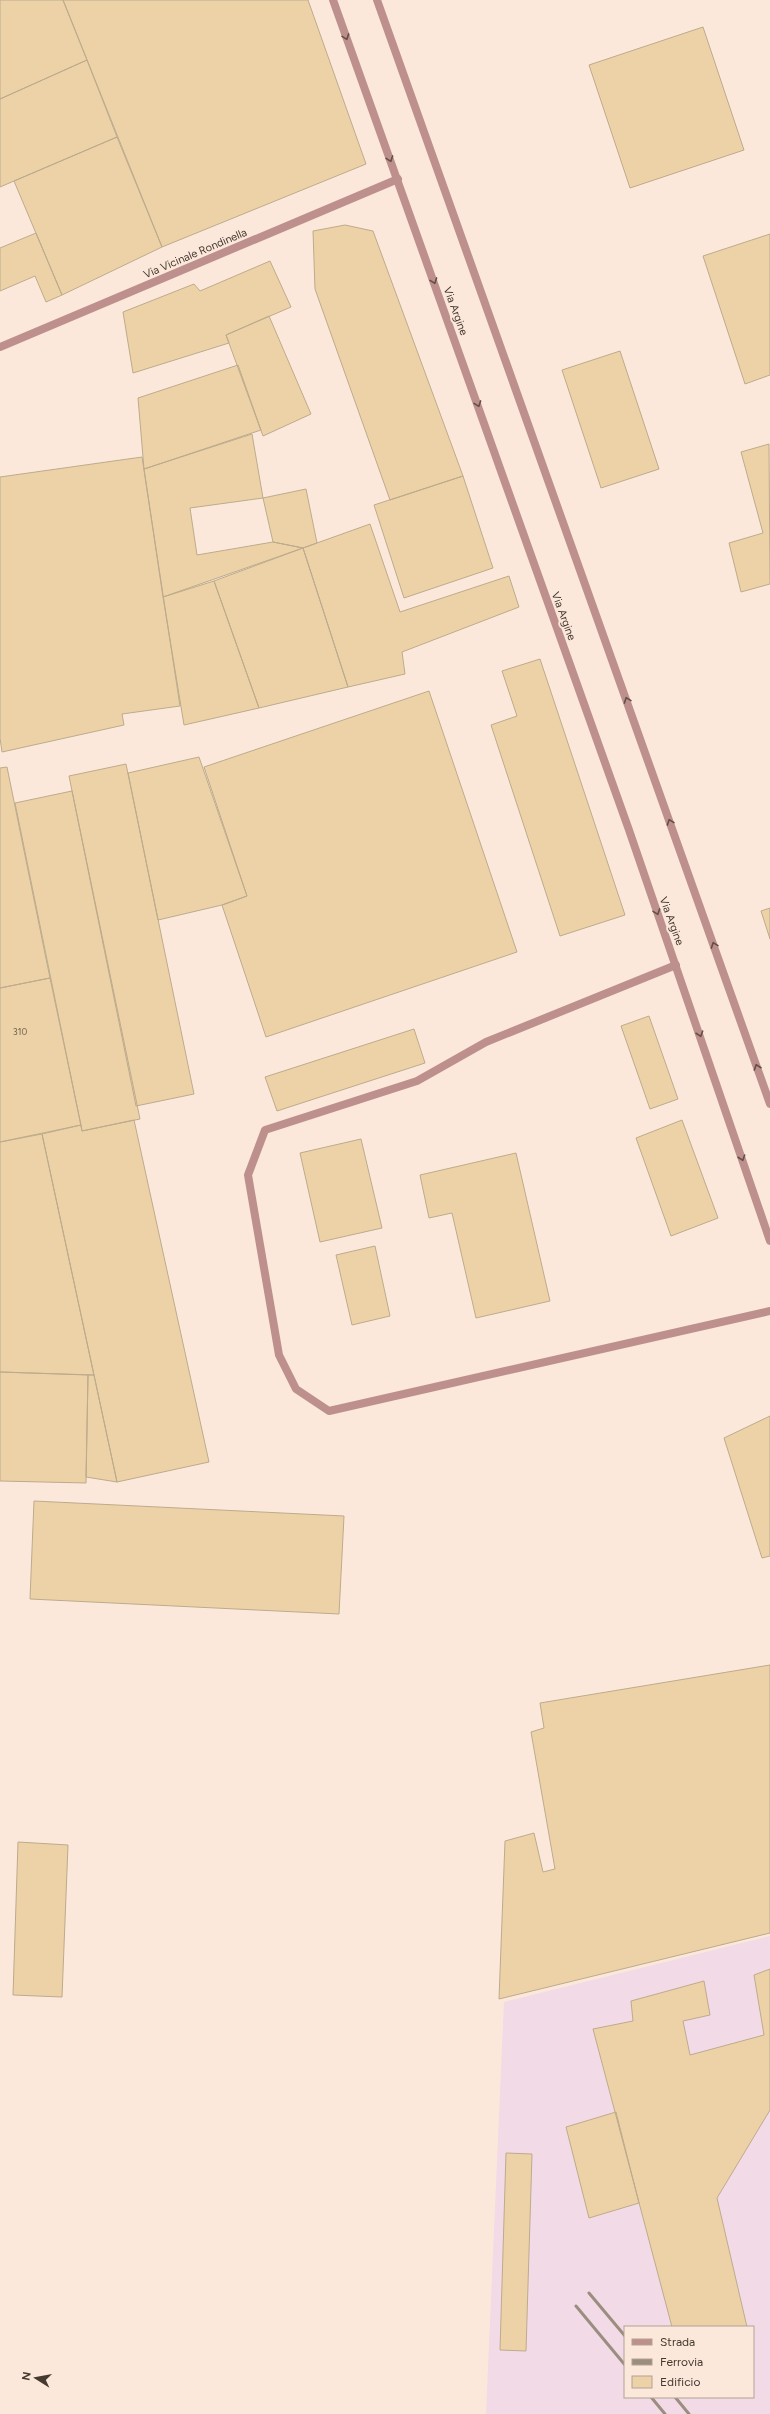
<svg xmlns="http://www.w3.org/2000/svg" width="770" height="2414" font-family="Figtree,sans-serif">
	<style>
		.industrial { fill: #f2dae6; fill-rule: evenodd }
		.building { fill: #ecd2a6; stroke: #bdab8d }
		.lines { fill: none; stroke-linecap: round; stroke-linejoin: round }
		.service { stroke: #be908d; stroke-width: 8 }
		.minor { stroke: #be908d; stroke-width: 8 }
		.tertiary { stroke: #be908d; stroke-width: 8 }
		.rail { stroke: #9c8d81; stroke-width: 3 }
		.oneway { stroke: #634f47 }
		.labels { text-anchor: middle; stroke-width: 4; stroke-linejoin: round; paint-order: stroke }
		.number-label { font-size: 9px; fill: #6f5f4e }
		.street-label { font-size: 11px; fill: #453930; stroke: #fbe8da }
	</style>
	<rect width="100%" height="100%" fill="#fbe8da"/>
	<path class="industrial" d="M770,1936V2414H486L504,2002ZM625,2327H753V2397H625Z"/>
	<path class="building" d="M0,0H63L87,60L0,99Z
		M63,0H308L366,164L162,247Z
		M703,27L744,150L630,188L589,65Z
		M87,60L117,137L0,187V99Z
		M117,137L162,247L62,295L14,181Z
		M345,225L373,231L463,476L390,500L315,289L313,231Z
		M36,233L62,295L46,302L35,276L0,291V248Z
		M770,234V375L745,384L703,256Z
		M270,261L291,307L226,335L229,343L133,373L123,312L194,284L200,291Z
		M269,316L311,414L263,436L226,335Z
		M620,351L659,469L601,488L562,370Z
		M238,365L261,430L144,469L138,398Z
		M252,434L263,498L190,508L197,555L273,542L303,548L163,597L144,469Z
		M769,444L770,584L741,592L729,543L763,533L741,452Z
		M142,457L180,706L122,714L124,725L2,752L0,738V477Z
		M463,476L493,568L404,598L374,505Z
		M306,489L317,543L303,548L273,542L263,498Z
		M370,524L400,612L509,576L519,607L402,652L405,674L348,687L303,548Z
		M303,548L348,687L259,708L214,581Z
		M214,581L259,708L184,725L163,597Z
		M540,659L625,915L560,936L491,725L517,716L502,671Z
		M429,691L517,952L266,1037L222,905L247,896L204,767Z
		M199,757L247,896L222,905L158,920L128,773Z
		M126,764L194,1094L136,1106L69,776Z
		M7,767L50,978L0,988V768Z
		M72,791L140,1119L82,1131L15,803Z
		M770,908V939L761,911Z
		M50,978L81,1125L0,1142V988Z
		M649,1016L678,1099L650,1109L621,1026Z
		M414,1029L425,1063L277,1111L265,1077Z
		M134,1120L209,1462L117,1482L42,1134L81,1125L82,1131Z
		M682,1120L718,1218L671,1236L636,1138Z
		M42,1134L94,1375L0,1372V1142Z
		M361,1139L382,1228L320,1242L300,1153Z
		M516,1153L550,1301L476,1318L452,1213L429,1218L420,1175Z
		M375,1246L390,1316L352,1325L336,1255Z
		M0,1372L88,1375L86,1483L0,1481Z
		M88,1375H94L117,1482L86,1477Z
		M770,1416V1556L762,1558L724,1438Z
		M34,1501L344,1516L339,1614L30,1599Z
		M770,1665V1933L499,1999L505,1841L534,1833L543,1872L555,1869L531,1732L544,1728L540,1703Z
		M18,1842L68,1845L62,1997L13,1995Z
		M770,1969V2110L717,2198L747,2327H672L593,2029L633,2021L631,2001L704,1981L710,2015L683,2021L690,2055L764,2035L754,1975Z
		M616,2112L639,2203L589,2218L566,2127Z
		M506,2153L532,2154L526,2351L500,2350Z"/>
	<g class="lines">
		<path class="service" d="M676,965L486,1042L417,1081L265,1130L248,1175L279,1355L296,1389L329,1411L770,1311"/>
		<path class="minor" d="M0,347L398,179"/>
		<path class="tertiary" d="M333,0L629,830L770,1241
			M377,0L770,1104"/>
		<path class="rail" d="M589,2293L625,2336
			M576,2306L625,2365
			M651,2397L665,2414
			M675,2397L689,2414"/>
	</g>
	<defs><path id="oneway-chevron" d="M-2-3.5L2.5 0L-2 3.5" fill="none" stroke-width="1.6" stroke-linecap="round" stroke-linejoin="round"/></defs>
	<g class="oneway">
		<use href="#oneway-chevron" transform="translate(346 37) rotate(70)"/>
		<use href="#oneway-chevron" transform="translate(390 159) rotate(70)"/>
		<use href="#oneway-chevron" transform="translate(434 281) rotate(70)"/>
		<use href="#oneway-chevron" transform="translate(478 404) rotate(70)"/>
		<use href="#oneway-chevron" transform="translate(627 700) rotate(-110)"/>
		<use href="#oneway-chevron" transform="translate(670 822) rotate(-110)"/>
		<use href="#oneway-chevron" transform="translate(657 912) rotate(70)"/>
		<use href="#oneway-chevron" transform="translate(714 945) rotate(-110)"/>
		<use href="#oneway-chevron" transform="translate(700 1034) rotate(71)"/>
		<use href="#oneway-chevron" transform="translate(757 1067) rotate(-109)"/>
		<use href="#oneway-chevron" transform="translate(742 1158) rotate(71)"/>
	</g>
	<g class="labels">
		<g class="number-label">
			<text x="20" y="1035">310</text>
		</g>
		<g class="street-label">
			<text transform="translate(195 253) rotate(-23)" y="4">Via Vicinale Rondinella</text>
			<text transform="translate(456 311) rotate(70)" y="4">Via Argine</text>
			<text transform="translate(564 616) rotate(70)" y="4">Via Argine</text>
			<text transform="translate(672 921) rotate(70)" y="4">Via Argine</text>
		</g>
	</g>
	<rect x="624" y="2326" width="130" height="72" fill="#fbe8da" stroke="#b2a296"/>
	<rect x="632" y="2339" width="20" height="6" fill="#be908d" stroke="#b2a296"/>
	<text x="660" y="2346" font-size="12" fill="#453930">Strada</text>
	<rect x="632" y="2359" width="20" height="6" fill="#9c8d81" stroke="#b2a296"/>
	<text x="660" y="2366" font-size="12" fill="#453930">Ferrovia</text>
	<rect x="632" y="2376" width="20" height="12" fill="#ecd2a6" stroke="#b2a296"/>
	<text x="660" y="2386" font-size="12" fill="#453930">Edificio</text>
	<g transform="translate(36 2378) rotate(281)" stroke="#fbe8da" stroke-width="3" paint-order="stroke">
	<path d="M0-3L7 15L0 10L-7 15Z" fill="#453930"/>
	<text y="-6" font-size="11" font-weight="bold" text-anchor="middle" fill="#453930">N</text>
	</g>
</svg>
